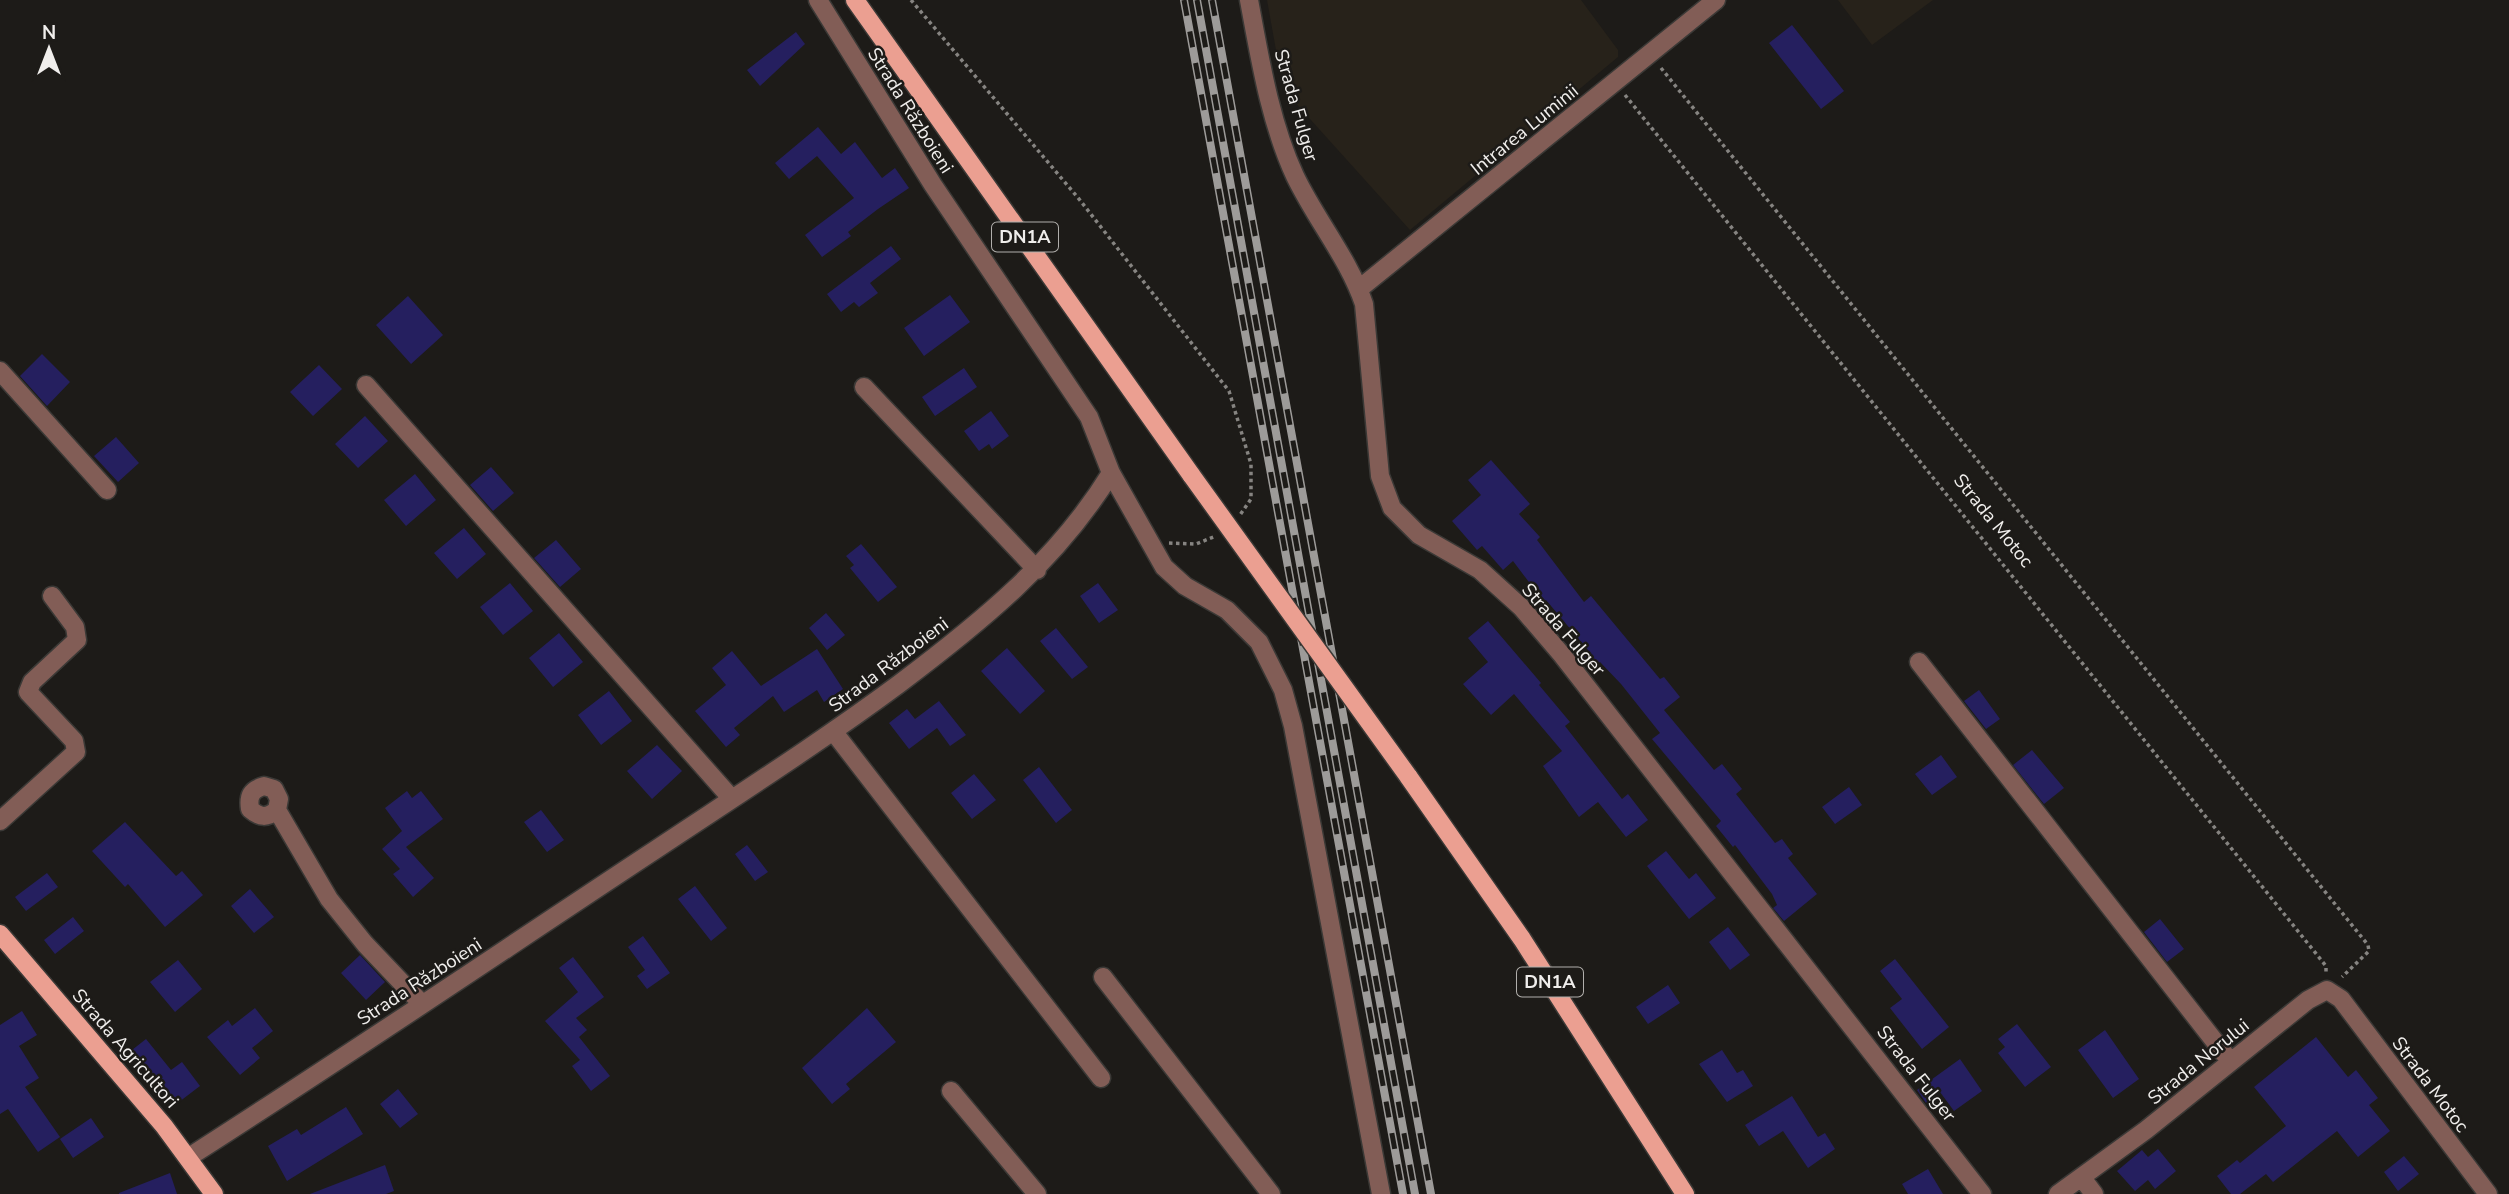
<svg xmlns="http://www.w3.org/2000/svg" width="2509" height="1194" font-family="'Nunito Sans',sans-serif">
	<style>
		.built { fill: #27221a }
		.building { fill: #251f5f }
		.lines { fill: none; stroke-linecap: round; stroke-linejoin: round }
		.minor-casing { stroke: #3b3936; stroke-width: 21 }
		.major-casing { stroke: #3b3936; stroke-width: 21 }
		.path { stroke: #868481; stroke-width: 3.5; stroke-dasharray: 3.5 3.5; stroke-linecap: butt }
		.minor { stroke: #825d56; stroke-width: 18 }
		.major { stroke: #eb9f91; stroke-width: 18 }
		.rail-casing { stroke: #9d9b99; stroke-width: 8 }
		.rail { stroke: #1d1b18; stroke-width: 5; stroke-dasharray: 16; stroke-linecap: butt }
		.major-bridge-casing { stroke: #3b3936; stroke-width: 21; stroke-linecap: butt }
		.major-bridge { stroke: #eb9f91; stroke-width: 18 }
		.labels { text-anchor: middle; stroke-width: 5; stroke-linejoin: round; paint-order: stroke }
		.shield { fill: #1d1b18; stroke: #b1afac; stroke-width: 2 }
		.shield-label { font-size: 18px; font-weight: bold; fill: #f0eeec }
		.street-label { font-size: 19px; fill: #f0eeec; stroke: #1d1b18 }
	</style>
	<rect width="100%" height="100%" fill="#1d1b18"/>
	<path class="built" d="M1267,0H1581L1618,50V57L1410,230L1283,89Z
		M1838,0H1933L1872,45Z"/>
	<path class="building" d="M1792,25L1844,91L1821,109L1769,43Z
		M796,32L805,44L760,86L747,70Z
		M818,127L841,154L855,142L882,178L895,168L909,188L878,209L848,232L851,236L822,257L805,235L854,198L817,156L789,179L775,163Z
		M891,246L901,259L870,283L878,293L859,307L854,302L841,312L827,294Z
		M950,295L970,322L924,356L904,328Z
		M408,296L443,335L411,364L376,325Z
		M42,354L70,382L47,406L20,376Z
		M319,365L342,389L313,416L290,392Z
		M964,368L977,387L935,416L922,397Z
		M991,411L1009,436L992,449L989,444L979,451L964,431Z
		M365,416L388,441L358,468L335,444Z
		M116,437L139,463L118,482L94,456Z
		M1491,460L1530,504L1519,514L1540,537L1537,540L1584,602L1591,596L1660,679L1664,677L1680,697L1664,710L1714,770L1722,764L1742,789L1736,794L1775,843L1782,839L1793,854L1788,858L1817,894L1784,921L1773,908L1777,905L1772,894L1735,845L1733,847L1716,826L1721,821L1652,739L1660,733L1621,684L1600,662L1592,669L1581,656L1588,650L1546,600L1544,602L1513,561L1503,570L1482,546L1477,550L1452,521L1481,495L1468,480Z
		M491,467L514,493L493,511L470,485Z
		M415,474L436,500L406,526L384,500Z
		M464,528L486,554L457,579L434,553Z
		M556,540L581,569L560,587L534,558Z
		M861,544L897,587L878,602L850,568L854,565L846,556Z
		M510,583L533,611L503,635L480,607Z
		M1098,583L1118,610L1099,623L1080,596Z
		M826,613L845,635L827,650L809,628Z
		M1488,621L1541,683L1539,685L1570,722L1565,726L1622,799L1628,794L1648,820L1626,837L1598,802L1579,817L1543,766L1562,751L1514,694L1491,715L1463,684L1488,662L1468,638Z
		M1056,628L1088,667L1072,679L1040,641Z
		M559,633L583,662L553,687L529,658Z
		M1007,648L1045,691L1020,714L981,671Z
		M817,649L843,689L824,702L817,690L784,712L773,696L734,728L740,735L726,747L695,711L726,685L712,668L732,651L761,686Z
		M1979,690L2000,719L1986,729L1964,701Z
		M609,691L632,721L601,745L578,715Z
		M939,701L966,735L950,746L937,728L909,749L889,723L907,709L915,719Z
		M657,745L682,771L652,799L627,771Z
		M2032,750L2064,788L2044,804L2013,765Z
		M1941,755L1957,777L1932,795L1915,774Z
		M1039,767L1072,810L1056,823L1023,780Z
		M974,774L996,800L972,819L951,793Z
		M1849,787L1862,805L1835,824L1822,807Z
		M407,791L412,798L421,791L443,819L406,847L434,878L413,897L393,874L400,869L382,849L402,831L385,808Z
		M541,810L564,840L547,852L524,822Z
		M125,822L176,876L182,871L203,895L165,927L128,884L125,887L92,851Z
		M747,845L768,872L755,881L735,854Z
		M1666,851L1689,879L1696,873L1716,898L1689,919L1647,866Z
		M47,873L58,887L26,911L15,897Z
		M695,886L727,928L711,941L678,899Z
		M250,889L274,917L254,933L231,906Z
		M73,917L84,931L55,954L44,940Z
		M2160,919L2184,949L2167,962L2144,932Z
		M1728,927L1750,955L1730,970L1709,942Z
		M643,936L670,973L647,989L637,976L645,970L628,947Z
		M360,955L385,982L366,1000L341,973Z
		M573,957L604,997L576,1018L587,1030L579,1037L610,1076L591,1091L572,1066L580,1060L545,1021L578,992L559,968Z
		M1895,959L1949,1027L1922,1049L1890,1008L1902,999L1880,971Z
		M178,960L202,989L175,1012L150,982Z
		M1668,985L1680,1003L1648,1024L1636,1007Z
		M255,1008L273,1031L252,1048L260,1058L240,1075L207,1037L228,1020L232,1026Z
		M867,1008L896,1042L846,1084L850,1089L832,1104L802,1068Z
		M22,1011L37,1035L19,1046L39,1078L25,1087L60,1137L38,1152L8,1109L0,1114V1025Z
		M2017,1024L2051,1067L2025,1087L1998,1053L2005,1047L1998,1039Z
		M2105,1030L2139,1079L2113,1098L2078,1050Z
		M2316,1037L2348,1077L2356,1070L2378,1098L2369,1105L2390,1131L2358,1157L2337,1131L2273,1182L2266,1174L2240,1194H2231L2217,1176L2237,1160L2240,1163L2286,1126L2254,1087Z
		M146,1039L171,1070L182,1062L200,1086L175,1105L132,1050Z
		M1722,1050L1737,1073L1743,1070L1753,1086L1727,1102L1699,1064Z
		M1960,1059L1982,1091L1954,1111L1940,1092L1926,1103L1917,1090Z
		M398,1089L418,1114L400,1128L380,1104Z
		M1792,1096L1818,1137L1825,1133L1835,1149L1808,1168L1783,1131L1759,1146L1745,1125Z
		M346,1107L363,1134L287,1181L268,1146L297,1129L301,1135Z
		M91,1118L104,1137L73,1158L60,1139Z
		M2158,1149L2176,1171L2155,1189L2148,1180L2135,1191L2117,1171L2142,1150L2148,1157Z
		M2404,1156L2419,1174L2398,1191L2384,1172Z
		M385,1165L394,1191L386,1194H310Z
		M1928,1169L1943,1194H1908L1902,1184Z
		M170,1173L177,1194H119V1193Z"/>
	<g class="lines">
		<g class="minor-casing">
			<path id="minor" d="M818,0L933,185L1089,417L1111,473L1164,567L1185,586L1227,610L1259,642L1283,690L1293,726L1381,1194
				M1249,0C1260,59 1270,122 1295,176C1316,220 1349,259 1364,304L1380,476L1392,508L1419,535L1480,570L1521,607L1562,655L1982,1194
				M1359,289L1716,0
				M0,371L107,490
				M366,385L732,799
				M864,387L1037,570
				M1919,662L2230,1061
				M833,731L1101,1078
				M277,810C267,818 260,818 250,809C248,796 251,790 264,786L274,789L279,799L277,810L329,899L365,944L422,1004
				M0,821L76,752L74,741L28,692L32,682L77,640L75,627L52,596
				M1103,977L1271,1194
				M951,1091L1037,1194
				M189,1157C344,1058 496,955 649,854C733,798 818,744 899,684C980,623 1057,561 1111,473
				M2082,1178L2094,1194
				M2058,1194L2146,1130L2308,1000L2327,990L2341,999L2488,1194"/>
		</g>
		<g class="major-casing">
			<path id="major" d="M855,0L1192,476
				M1408,776L1522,939L1685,1194
				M0,934L164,1126L214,1194"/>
		</g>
		<path class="path" d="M911,0L1079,199L1229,391L1251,464V499L1240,515
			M1661,68L2368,945L2369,951L2342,977
			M1625,95L2326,966V974
			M1169,543L1196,544L1216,536"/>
		<use href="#minor" class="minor"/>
		<use href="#major" class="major"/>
		<g class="rail-casing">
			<path id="rail" d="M1184,0L1403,1194
				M1197,0L1415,1194
				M1212,0L1431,1194"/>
		</g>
		<use href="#rail" class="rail"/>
		<g class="major-bridge-casing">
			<path id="major-bridge" d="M1192,476L1408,776"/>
		</g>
		<use href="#major-bridge" class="major-bridge"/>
	</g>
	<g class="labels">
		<g class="shield">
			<rect x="992" y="222.5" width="66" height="29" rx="5"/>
			<rect x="1517" y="967.5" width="66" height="29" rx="5"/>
		</g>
		<g class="shield-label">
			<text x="1025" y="243">DN1A</text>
			<text x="1550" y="988">DN1A</text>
		</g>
		<g class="street-label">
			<text transform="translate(1297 105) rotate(74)" y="7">Strada Fulger</text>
			<text transform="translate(911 110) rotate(58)" y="7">Strada Războieni</text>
			<text transform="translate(1524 129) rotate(-39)" y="7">Intrarea Luminii</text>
			<text transform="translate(1994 520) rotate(51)" y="7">Strada Motoc</text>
			<text transform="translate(1564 629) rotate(49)" y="7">Strada Fulger</text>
			<text transform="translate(888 664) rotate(-37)" y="7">Strada Războieni</text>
			<text transform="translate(419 981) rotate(-33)" y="7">Strada Războieni</text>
			<text transform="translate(126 1048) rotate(49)" y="7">Strada Agricultori</text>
			<text transform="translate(2198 1061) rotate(-39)" y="7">Strada Norului</text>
			<text transform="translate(1917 1073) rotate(52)" y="7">Strada Fulger</text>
			<text transform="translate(2431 1084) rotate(53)" y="7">Strada Motoc</text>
		</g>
	</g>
	<g transform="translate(49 49)" stroke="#1d1b18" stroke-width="5" paint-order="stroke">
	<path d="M0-5L12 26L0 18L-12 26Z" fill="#f0eeec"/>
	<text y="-10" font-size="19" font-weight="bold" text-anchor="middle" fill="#f0eeec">N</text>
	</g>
</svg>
